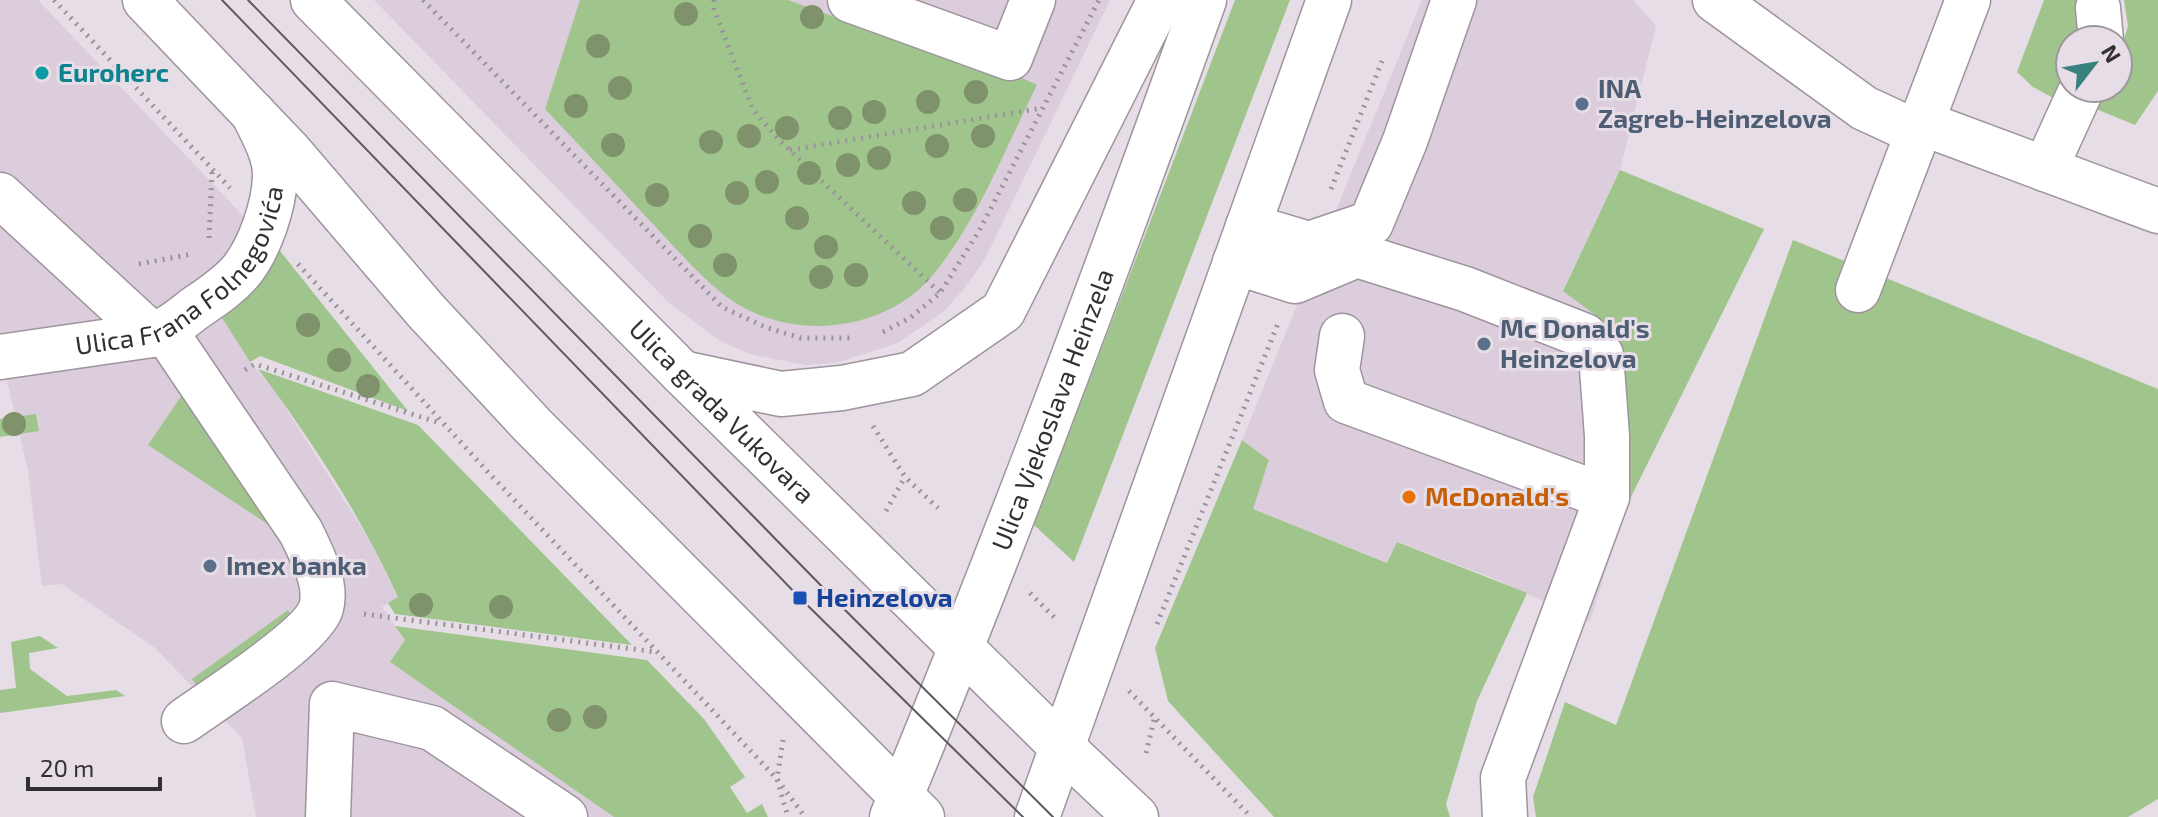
<svg xmlns="http://www.w3.org/2000/svg" width="2158" height="817" font-family="'Exo 2',sans-serif">
	<style>
		.built { fill: #dccddc }
		.green { fill: #a0c58c }
		.lines { fill: none; stroke-linecap: round; stroke-linejoin: round }
		.minor-casing { stroke: #9d949d; stroke-width: 47 }
		.major-casing { stroke: #9d949d; stroke-width: 47 }
		.path { stroke: #999299; stroke-width: 5; stroke-dasharray: 2 6; stroke-linecap: butt }
		.minor { stroke: #fff; stroke-width: 44 }
		.major { stroke: #fff; stroke-width: 44 }
		.tram { stroke: #5d585d; stroke-width: 2 }
		.tree { fill: #7f926b }
		.culture-dot { fill: #0f9aa8; stroke: #e6dde6; stroke-width: 3 }
		.service-dot { fill: #5c6f8a; stroke: #e6dde6; stroke-width: 3 }
		.food-dot { fill: #e8710a; stroke: #e6dde6; stroke-width: 3 }
		.transit-dot { fill: #1a4fb4; stroke: #e6dde6; stroke-width: 3 }
		.labels { text-anchor: middle; stroke-width: 6; stroke-linejoin: round; paint-order: stroke }
		.culture-label { font-size: 26px; font-weight: bold; fill: #0d838f; stroke: #e6dde6; text-anchor: start }
		.service-label { font-size: 26px; font-weight: bold; fill: #4e5e75; stroke: #e6dde6; text-anchor: start }
		.street-label { font-size: 26px; fill: #333033; stroke: #e6dde6 }
		.food-label { font-size: 26px; font-weight: bold; fill: #c56008; stroke: #e6dde6; text-anchor: start }
		.transit-label { font-size: 26px; font-weight: bold; fill: #164399; stroke: #e6dde6; text-anchor: start }
	</style>
	<rect width="100%" height="100%" fill="#e6dde6"/>
	<path class="built" d="M0,0H38L250,223L222,262L195,284L222,318L250,362L274,390L369,539L398,597L382,607L405,640L391,662L614,817H256L242,738L155,648L62,584L42,586L28,471L0,351Z
		M374,0H1110L984,261L963,290L943,312L898,343L836,363L805,365L749,354L717,339L668,302Z
		M1422,0H1633L1656,26L1620,170L1563,290L1614,329L1624,511L1590,622L1490,577L1398,542L1388,563L1253,509L1269,460L1242,440Z"/>
	<path class="green" d="M580,0H788L983,71L995,65L1037,85C1005,149 978,221 932,276C883,334 787,342 727,297C698,275 674,246 649,220C615,183 580,146 545,109Z
		M1235,0H1290L1074,562L1034,525Z
		M2044,0H2115L2081,40H2070V69L2059,101L2033,87L2017,72Z
		M2124,0H2158V91L2135,125L2096,109L2108,88H2118V59L2128,26Z
		M1620,170L1764,229L1624,511L1614,329L1563,291Z
		M1793,240L2158,389V799L2128,817H1536L1533,797L1565,702L1616,725Z
		M276,246L408,411L260,356L250,362L222,318Z
		M258,369L418,425L632,645L395,614L388,603L398,597C361,516 311,439 258,369Z
		M184,392L272,527L148,445Z
		M36,414L39,431L0,437V419Z
		M1242,440L1269,460L1253,509L1387,563L1397,542L1527,593L1477,701L1446,804L1450,817H1274L1168,701L1155,648Z
		M288,610L293,619L197,686L192,679Z
		M395,626L647,660L704,719L745,777L730,787L747,813L762,804L768,817H614L390,662L405,640Z
		M40,636L58,648L29,653L30,669L67,696L116,690L125,696L0,713V690L16,688L11,642Z"/>
	<g class="lines">
		<g class="minor-casing">
			<g id="minor">
				<path d="M850,0L1010,58L1033,0"/>
				<path d="M1715,0L1864,108L1918,133"/>
				<path d="M2098,8L2101,40"/>
				<path d="M1922,123L2158,211"/>
				<path d="M2045,169L2082,88"/>
				<path d="M0,195L152,335"/>
				<path d="M1248,226L1309,244L1371,223L1405,141L1454,0"/>
				<path d="M1235,262L1295,281L1357,255L1465,289L1585,336L1601,355L1607,436V497L1503,778L1505,817"/>
				<path d="M1858,290L1968,0"/>
				<path d="M165,331L301,532C311,553 328,584 321,608C312,638 213,700 184,721"/>
				<path d="M1342,336L1337,370L1346,401L1607,497"/>
				<path id="s1" d="M0,357L152,335C168,330 180,320 194,309C210,298 229,286 242,270C260,247 274,206 275,177C276,155 262,132 253,113"/>
				<path d="M1062,747L1136,817"/>
				<path d="M328,817L332,704L432,728L565,817"/>
			</g>
		</g>
		<g class="major-casing">
			<g id="major">
				<path d="M145,0L290,152L426,311L533,426L922,817"/>
				<path id="s2" d="M313,0L682,373L1062,747"/>
				<path d="M682,373L781,394L842,388L912,374L1003,311L1160,0"/>
				<path id="s3" d="M892,817C1004,548 1106,274 1204,0"/>
				<path d="M1037,817L1329,0"/>
			</g>
		</g>
		<path class="path" d="M54,0L230,188
			M423,0L722,307L765,327L801,338H850
			M714,0V9L753,110L780,141L940,293
			M790,150L1042,108
			M1331,189L1382,61
			M209,238L212,172
			M139,264L192,254
			M298,264L487,471L777,779L805,817
			M883,332L910,318L940,293L979,231L1099,0
			M245,370L255,364L440,423
			M873,426L905,477L938,508
			M886,511L905,477
			M1030,593L1055,618
			M364,614L656,652
			M1157,624L1279,321
			M1129,691L1251,817
			M783,740L777,779L788,817
			M1146,753L1155,716"/>
		<use href="#minor" class="minor"/>
		<use href="#major" class="major"/>
		<path class="tram" d="M222,0L800,598L1023,817
			M248,0L842,607L1053,817"/>
	</g>
	<g class="tree">
		<circle cx="686" cy="14" r="12"/>
		<circle cx="812" cy="17" r="12"/>
		<circle cx="598" cy="46" r="12"/>
		<circle cx="620" cy="88" r="12"/>
		<circle cx="976" cy="92" r="12"/>
		<circle cx="928" cy="102" r="12"/>
		<circle cx="576" cy="106" r="12"/>
		<circle cx="874" cy="112" r="12"/>
		<circle cx="840" cy="118" r="12"/>
		<circle cx="787" cy="128" r="12"/>
		<circle cx="749" cy="136" r="12"/>
		<circle cx="983" cy="136" r="12"/>
		<circle cx="711" cy="142" r="12"/>
		<circle cx="613" cy="145" r="12"/>
		<circle cx="937" cy="146" r="12"/>
		<circle cx="879" cy="158" r="12"/>
		<circle cx="848" cy="165" r="12"/>
		<circle cx="809" cy="173" r="12"/>
		<circle cx="767" cy="182" r="12"/>
		<circle cx="737" cy="193" r="12"/>
		<circle cx="657" cy="195" r="12"/>
		<circle cx="965" cy="200" r="12"/>
		<circle cx="914" cy="203" r="12"/>
		<circle cx="797" cy="218" r="12"/>
		<circle cx="942" cy="228" r="12"/>
		<circle cx="700" cy="236" r="12"/>
		<circle cx="826" cy="247" r="12"/>
		<circle cx="725" cy="265" r="12"/>
		<circle cx="856" cy="275" r="12"/>
		<circle cx="821" cy="277" r="12"/>
		<circle cx="308" cy="325" r="12"/>
		<circle cx="339" cy="360" r="12"/>
		<circle cx="368" cy="386" r="12"/>
		<circle cx="14" cy="424" r="12"/>
		<circle cx="421" cy="605" r="12"/>
		<circle cx="501" cy="607" r="12"/>
		<circle cx="595" cy="717" r="12"/>
		<circle cx="559" cy="720" r="12"/>
	</g>
	<circle class="culture-dot" cx="42" cy="73" r="8"/>
	<g class="service-dot">
		<circle cx="1582" cy="104" r="8"/>
		<circle cx="1484" cy="344" r="8"/>
		<circle cx="210" cy="566" r="8"/>
	</g>
	<circle class="food-dot" cx="1409" cy="497" r="8"/>
	<rect class="transit-dot" x="792" y="590" width="16" height="16" rx="4"/>
	<g class="labels">
		<g class="culture-label">
			<text x="58" y="82">Euroherc</text>
		</g>
		<g class="service-label">
			<text x="1598" y="98">INA<tspan x="1598" dy="30">Zagreb-Heinzelova</tspan></text>
			<text x="1500" y="338">Mc Donald's<tspan x="1500" dy="30">Heinzelova</tspan></text>
			<text x="226" y="575">Imex banka</text>
		</g>
		<g class="street-label">
			<text dy="9" stroke="none"><textPath href="#s1" startOffset="216">Ulica Frana Folnegovića</textPath></text>
			<text dy="9" stroke="none"><textPath href="#s3" startOffset="438">Ulica Vjekoslava Heinzela</textPath></text>
			<text dy="9" stroke="none"><textPath href="#s2" startOffset="580">Ulica grada Vukovara</textPath></text>
		</g>
		<g class="food-label">
			<text x="1425" y="506">McDonald's</text>
		</g>
		<g class="transit-label">
			<text x="816" y="607">Heinzelova</text>
		</g>
	</g>
	<g transform="translate(2094 64) rotate(59)"><circle r="38" fill="#e6dde6" stroke="#9e989e" stroke-width="2"/>
	<path d="M0-6L14 30L0 20L-14 30Z" fill="#38817e"/>
	<text y="-12" font-size="22" font-weight="bold" text-anchor="middle" fill="#333033">N</text>
	</g>
	<path d="M28 777v12h132v-12" fill="none" stroke="#333033" stroke-width="4"/>
	<text x="40" y="777" font-size="24" fill="#333033" stroke="#e6dde6" stroke-width="6" paint-order="stroke">20 m</text>
</svg>
